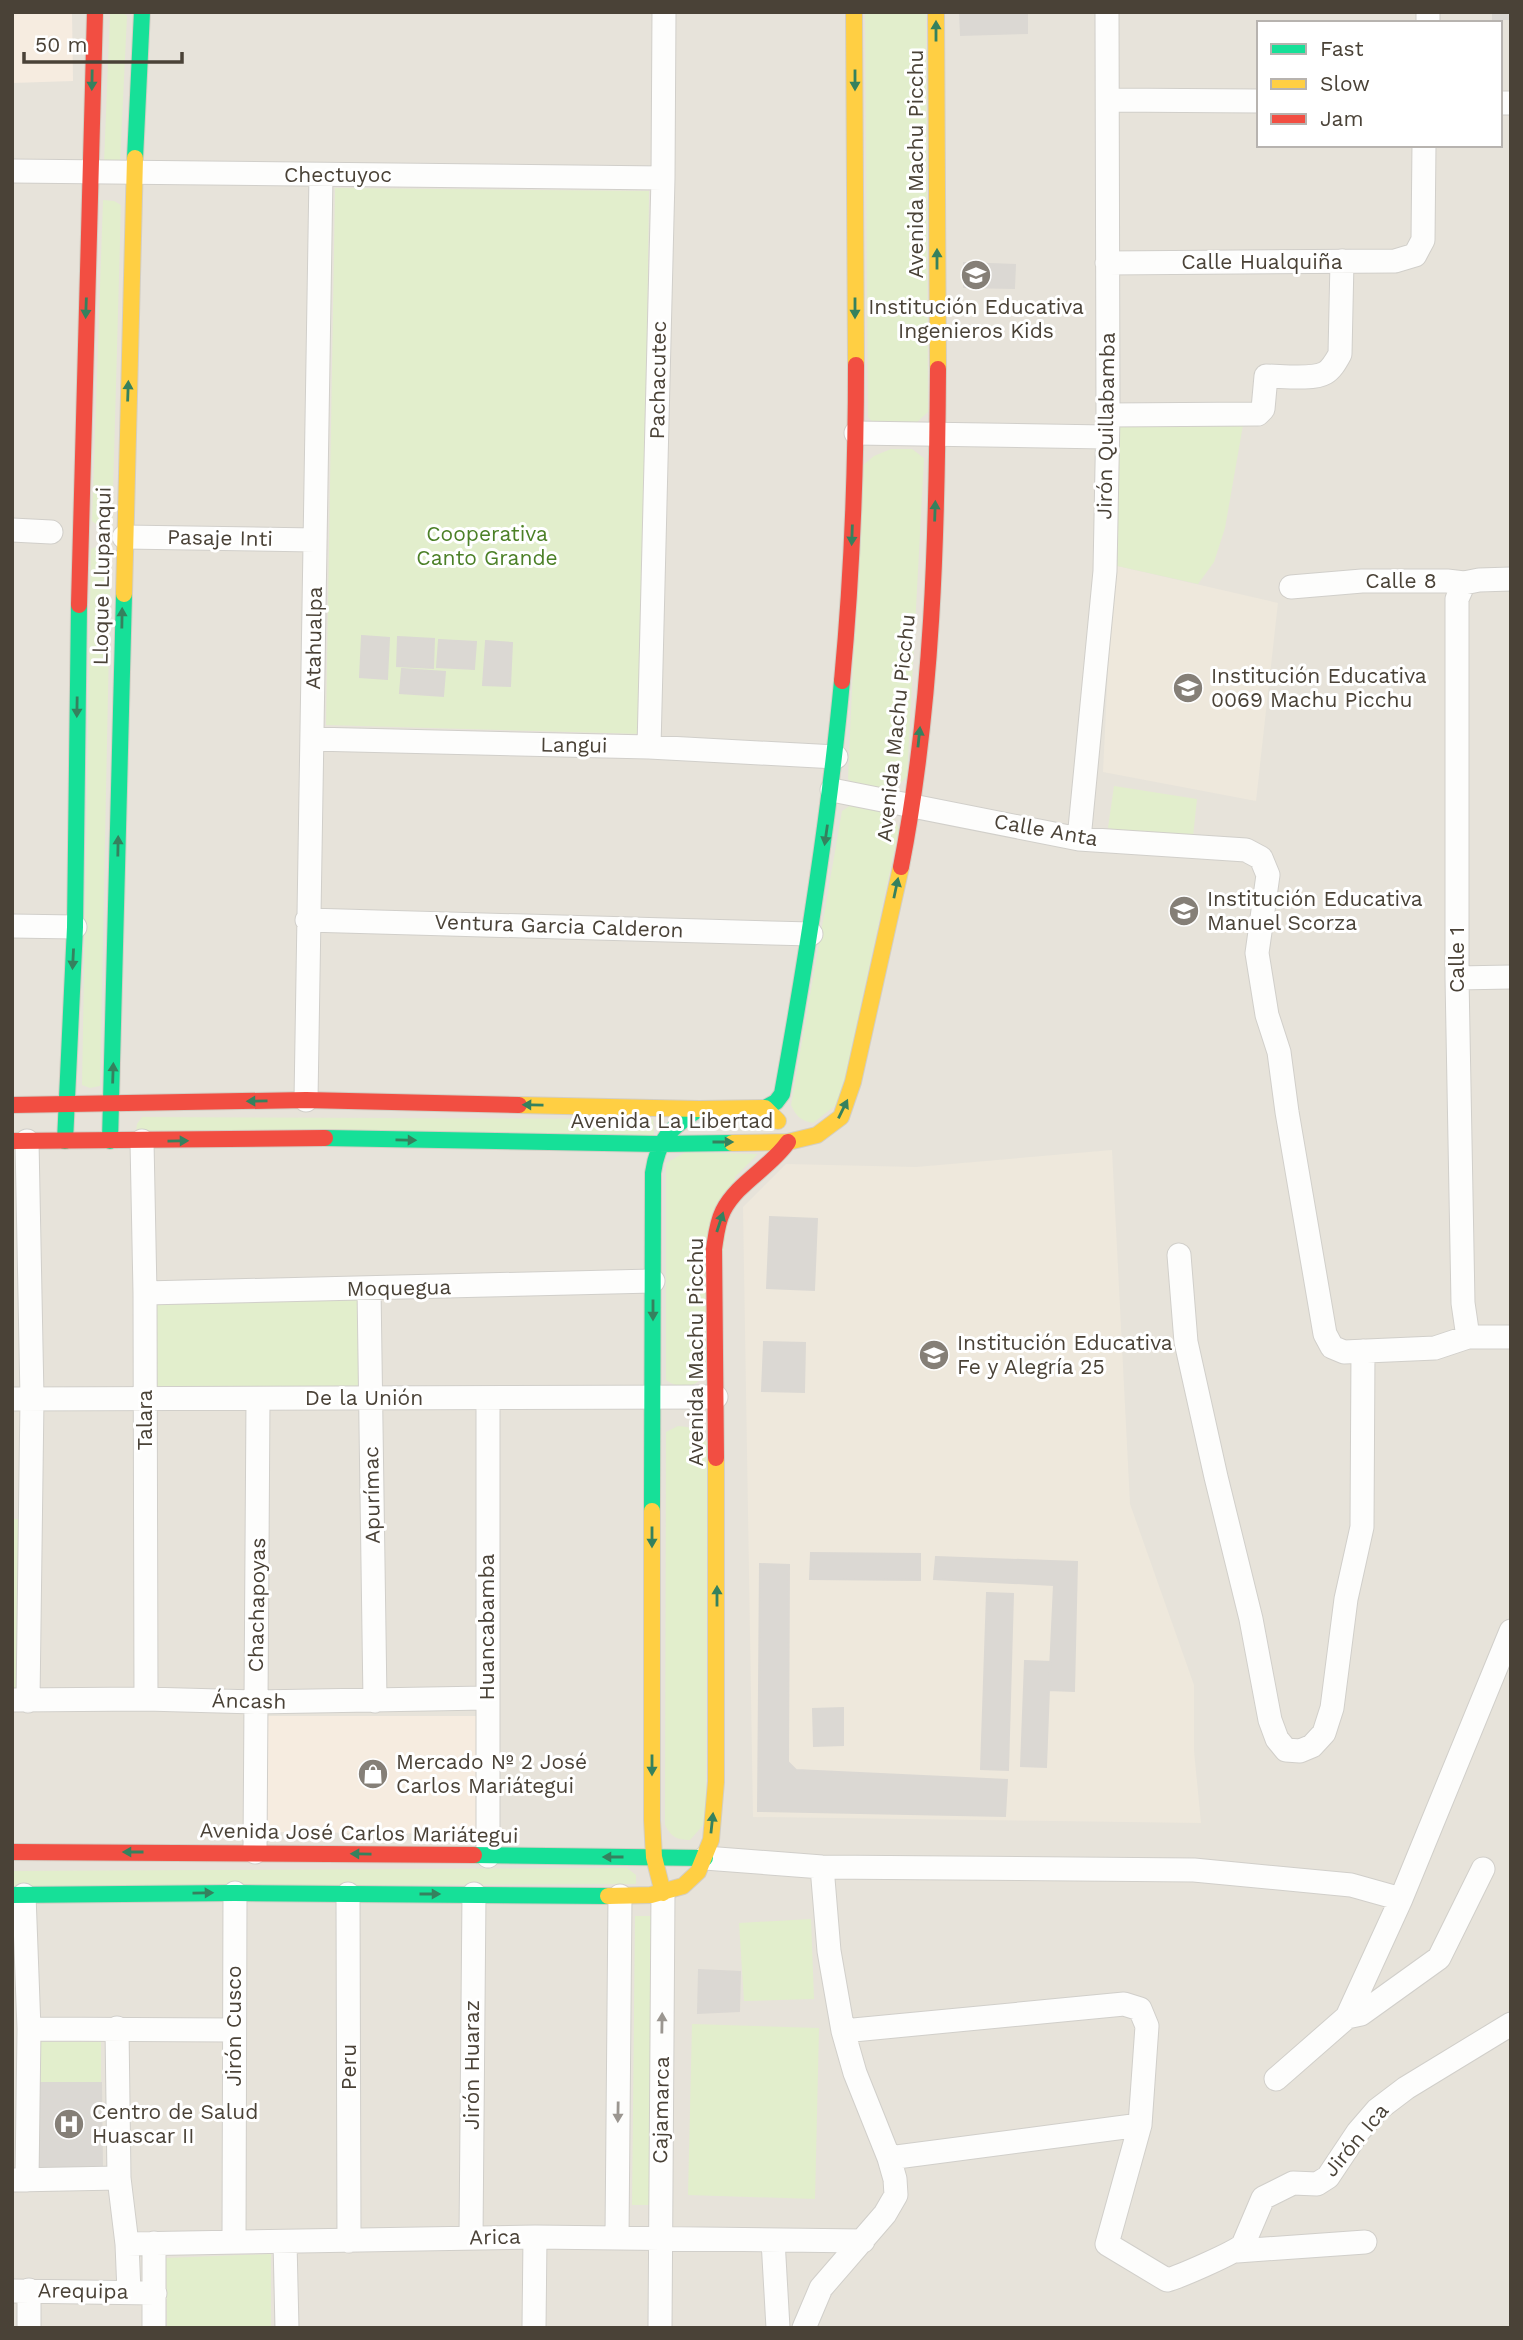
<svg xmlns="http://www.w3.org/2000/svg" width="1523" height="2340" font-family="'Work Sans',sans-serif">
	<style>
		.residential { fill: #e7e3da; fill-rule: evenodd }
		.commercial { fill: #f6ece0 }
		.education { fill: #eee8dc }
		.green { fill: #e2eecc }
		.building { fill: #dbd8d3; stroke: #dbd8d3; stroke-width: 2 }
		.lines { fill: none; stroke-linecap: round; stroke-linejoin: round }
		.street-casing { stroke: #d1cfca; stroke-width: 25 }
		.fast-casing { stroke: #d3cec4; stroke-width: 18 }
		.slow-casing { stroke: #d3cec4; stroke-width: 18 }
		.jam-casing { stroke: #d3cec4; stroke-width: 18 }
		.street { stroke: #fdfdfc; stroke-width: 23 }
		.fast { stroke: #16e098; stroke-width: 16 }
		.slow { stroke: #ffcf43; stroke-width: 16 }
		.jam { stroke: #f24e42; stroke-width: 16 }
		.oneway { fill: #35815e }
		.oneway2 { fill: #9b9690 }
		.labels { text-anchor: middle; stroke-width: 6; stroke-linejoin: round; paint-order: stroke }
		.street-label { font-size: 21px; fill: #4a4237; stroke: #fff }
		.poi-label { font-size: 21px; fill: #4a4237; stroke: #fff; text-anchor: start }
		.park-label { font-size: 21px; fill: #4c8027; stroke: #fff }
	</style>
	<rect width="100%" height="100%" fill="#f3f1ed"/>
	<path class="residential" d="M12,12H1511V2328H12ZM1259,23H1500V145H1259Z"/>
	<path class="commercial" d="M12,12H72L73,81L12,83Z
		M266,1716H481V1834L266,1832Z"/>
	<path class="education" d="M1113,565L1278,603L1256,801L1103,772Z
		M1112,1150L1130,1504L1194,1685V1751L1201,1823L753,1817L743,1207L786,1164L916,1167Z"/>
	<path class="green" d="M122,12L127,16L120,163H104L110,13Z
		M865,12H926L928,412L912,427L875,425L868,417Z
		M335,188L649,191L642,734L326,725Z
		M103,200L114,201L121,205L112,528L102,529L92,521Z
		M1119,421L1243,425L1225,528L1214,562L1198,584L1113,565Z
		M891,449H912L924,458L907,777C887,796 869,796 848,779L862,466L874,456Z
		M100,545L111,547L100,1086L90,1088L82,1085L91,549Z
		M1114,786L1197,799L1192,846L1108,828Z
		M854,803C876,808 890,806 899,829L840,1102L813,1123C801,1121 796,1116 791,1105L842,811Z
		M142,1117L653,1119L654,1135L136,1132L137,1124Z
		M686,1152L758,1154L735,1177L704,1376C692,1389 681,1390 666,1380V1163Z
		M363,1294L364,1392L151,1389L152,1300Z
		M678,1426C693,1427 699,1430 707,1443L706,1822L690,1840C677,1840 671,1837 665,1825L666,1432Z
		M12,1519H26L22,1695H12Z
		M627,1868L636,1875V1884L12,1886V1871Z
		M635,1916H653L649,2205H632Z
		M811,1919L814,1999L744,2001L739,1923Z
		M692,2024L819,2028L815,2199L688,2195Z
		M35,2042H101V2083H35Z
		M271,2254V2328H167L166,2258Z"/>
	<path class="building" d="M960,12H1027V33L961,35Z
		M1493,12H1511V19H1493Z
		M964,263L1015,265L1014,288L964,287Z
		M362,636L389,638L387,679L360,677Z
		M398,637L434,639L433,668L397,666Z
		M439,640L476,642L474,669L437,667Z
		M486,641L512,643L510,686L483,685Z
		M402,669L445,672L443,696L400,693Z
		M770,1217L817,1219L814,1290L767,1288Z
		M764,1342L805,1343L804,1392L762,1391Z
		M811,1553L920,1554V1580L810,1579Z
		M936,1557L1077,1562L1074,1691L1049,1690L1054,1585L934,1579Z
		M760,1564L789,1565L788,1762L796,1770L1007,1780L1005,1816L758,1811Z
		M987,1593L1013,1594L1008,1770L981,1769Z
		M1025,1661L1050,1662L1046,1767L1021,1766Z
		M843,1708V1745L814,1746L813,1709Z
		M699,1970L740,1972L739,2011L698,2013Z
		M35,2083H101L102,2166H36Z"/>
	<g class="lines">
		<g class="street-casing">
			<path id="street" d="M1428,23V12
				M1108,100L1259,101
				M1500,103H1511
				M12,171L663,178
				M1107,263L1395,261L1415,255L1423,240L1424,145
				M1108,415L1258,414L1263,409L1266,376C1281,376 1313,380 1325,373C1332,369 1336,361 1340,354L1342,261
				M856,433L1106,437
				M12,530L51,532
				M124,537L315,540
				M1464,583L1457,599V978L1463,1303L1468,1337
				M1291,587L1362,581H1447L1464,583L1479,580L1511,579
				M312,739L649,747L836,757
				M649,747L663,178L664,12
				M832,790L1079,839L1246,850L1261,858L1268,875L1257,953L1267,1015L1279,1052L1287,1112L1325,1334L1332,1347L1344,1352L1435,1348L1468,1337H1511
				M1079,839L1105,571L1108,415L1107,12
				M307,920L811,934
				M12,926L75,927
				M1457,978L1511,977
				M306,1100L321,175
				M27,1141L32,1398L28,1701
				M142,1141L145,1293L146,1699
				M1179,1255L1186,1342L1216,1477L1251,1619L1270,1720L1277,1739L1286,1750L1300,1751L1312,1746L1324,1733L1332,1708L1346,1599L1362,1527L1363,1351
				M369,1288L375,1701
				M145,1293L653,1281
				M12,1399L716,1397
				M14,1700L146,1699L256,1702L486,1698
				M255,1852L258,1399
				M488,1856V1398
				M705,1858L822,1867L1194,1870L1351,1885L1401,1899
				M348,1894L349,2241
				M24,1895L29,2029L27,2180
				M1347,2017L1361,2014L1439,1958L1483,1869
				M117,2028L119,2178L127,2244L129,2292
				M29,2029L233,2030
				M843,2031L1124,2004L1140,2009L1147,2026L1140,2125L1107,2244L1167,2280C1179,2277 1234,2253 1243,2245L1263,2198L1293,2183L1317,2184L1328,2177L1358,2132L1377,2110L1406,2088L1511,2024
				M1276,2079L1347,2017L1401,1899L1511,1631
				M889,2158L1140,2125
				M14,2180L119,2178
				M471,2237L474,1894
				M617,2237L620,1896
				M773,2240L778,2328
				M234,2242L235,1893
				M285,2242L287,2328
				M154,2243V2328
				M127,2244L535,2237L863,2241
				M1237,2251L1365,2242
				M12,2291L155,2293
				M29,2328V2290
				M534,2328L535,2237
				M660,2328L663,1893
				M804,2328L821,2288L885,2214L896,2195L895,2179L889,2158L855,2073L843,2031L829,1951L822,1867"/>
		</g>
		<g class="fast-casing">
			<path id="fast" d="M135,158L142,12
				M765,1108L776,1102L782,1094C807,956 829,820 842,681
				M325,1138L658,1144L732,1143
				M65,1141L75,927L79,605
				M110,1141L124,594
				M652,1511L653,1173C658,1138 671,1128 699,1109
				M474,1855L705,1858
				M12,1895L235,1893L608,1896"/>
		</g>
		<g class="slow-casing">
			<path id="slow" d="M854,12L856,365
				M936,12L938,369
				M124,594L135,158
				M519,1105L699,1109L765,1108L778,1121
				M732,1143L788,1142L817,1135L841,1117L853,1082L901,867
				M652,1511V1820L654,1857L663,1893
				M608,1896L651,1895L683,1886L698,1872L711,1840L716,1782V1458"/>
		</g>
		<g class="jam-casing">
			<path id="jam" d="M79,605L95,12
				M842,681C852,576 856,470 856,365
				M901,867C933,704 937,535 938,369
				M12,1105L306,1100L519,1105
				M12,1141L325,1138
				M716,1458L714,1249C716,1236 717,1223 723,1211C737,1183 770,1168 788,1142
				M12,1852L474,1855"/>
		</g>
		<use href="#street" class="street"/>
		<use href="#fast" class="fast"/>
		<use href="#slow" class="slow"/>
		<use href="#jam" class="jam"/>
	</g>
	<defs><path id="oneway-solid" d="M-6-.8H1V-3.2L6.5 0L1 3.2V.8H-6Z" transform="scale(1.75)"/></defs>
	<g class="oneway">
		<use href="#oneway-solid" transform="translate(936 31) rotate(-90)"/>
		<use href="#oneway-solid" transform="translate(92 80) rotate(91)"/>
		<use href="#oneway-solid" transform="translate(855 80) rotate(90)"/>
		<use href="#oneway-solid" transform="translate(937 259) rotate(-90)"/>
		<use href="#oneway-solid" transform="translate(86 308) rotate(92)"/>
		<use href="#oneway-solid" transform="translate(855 308) rotate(90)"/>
		<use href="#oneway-solid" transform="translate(128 391) rotate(-88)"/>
		<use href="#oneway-solid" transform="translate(935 511) rotate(-88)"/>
		<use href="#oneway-solid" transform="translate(852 535) rotate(92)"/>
		<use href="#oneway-solid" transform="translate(122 618) rotate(-89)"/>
		<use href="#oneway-solid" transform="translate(77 707) rotate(91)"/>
		<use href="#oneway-solid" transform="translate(919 737) rotate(-84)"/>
		<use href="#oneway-solid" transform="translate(826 835) rotate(98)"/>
		<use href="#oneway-solid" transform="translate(118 846) rotate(-89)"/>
		<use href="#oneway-solid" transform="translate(896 888) rotate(-78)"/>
		<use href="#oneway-solid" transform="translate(73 959) rotate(93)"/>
		<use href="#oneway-solid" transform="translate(113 1073) rotate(-88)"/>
		<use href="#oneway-solid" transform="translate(257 1101) rotate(179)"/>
		<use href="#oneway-solid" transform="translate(533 1105) rotate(-179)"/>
		<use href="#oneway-solid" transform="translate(843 1109) rotate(-64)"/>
		<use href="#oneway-solid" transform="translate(406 1140) rotate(1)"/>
		<use href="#oneway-solid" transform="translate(178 1141) rotate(-1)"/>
		<use href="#oneway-solid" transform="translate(723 1142)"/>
		<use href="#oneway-solid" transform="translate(720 1222) rotate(-72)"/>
		<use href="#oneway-solid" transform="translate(653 1310) rotate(90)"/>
		<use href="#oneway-solid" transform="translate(652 1537) rotate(90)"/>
		<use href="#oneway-solid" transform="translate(717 1596) rotate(-90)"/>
		<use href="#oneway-solid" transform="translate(652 1765) rotate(90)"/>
		<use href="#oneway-solid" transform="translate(712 1823) rotate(-84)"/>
		<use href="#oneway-solid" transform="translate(133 1852) rotate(-180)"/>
		<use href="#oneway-solid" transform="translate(361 1854) rotate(-179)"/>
		<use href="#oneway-solid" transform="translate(613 1857) rotate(-180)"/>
		<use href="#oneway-solid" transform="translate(203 1893) rotate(-1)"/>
		<use href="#oneway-solid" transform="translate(430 1894)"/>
	</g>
	<g class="oneway2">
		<use href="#oneway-solid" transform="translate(662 2023) rotate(-89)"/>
		<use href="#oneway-solid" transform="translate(618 2112) rotate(91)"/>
	</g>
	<defs>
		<g id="school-disc" transform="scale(1.575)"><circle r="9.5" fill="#857f77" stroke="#fff"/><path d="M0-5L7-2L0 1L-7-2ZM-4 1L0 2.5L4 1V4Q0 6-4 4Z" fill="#fff"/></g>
		<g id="shop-disc" transform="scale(1.575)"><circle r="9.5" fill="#857f77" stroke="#fff"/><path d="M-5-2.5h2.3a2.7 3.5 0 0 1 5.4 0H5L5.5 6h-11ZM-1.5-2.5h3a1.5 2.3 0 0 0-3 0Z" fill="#fff"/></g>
		<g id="hospital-disc" transform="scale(1.575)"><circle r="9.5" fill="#857f77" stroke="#fff"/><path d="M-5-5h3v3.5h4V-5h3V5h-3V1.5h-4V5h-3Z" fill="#fff"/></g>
	</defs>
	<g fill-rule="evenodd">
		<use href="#school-disc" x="976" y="275"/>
		<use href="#school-disc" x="1188" y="688"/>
		<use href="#school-disc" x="1184" y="911"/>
		<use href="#school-disc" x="934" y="1355"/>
		<use href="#shop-disc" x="373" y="1774"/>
		<use href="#hospital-disc" x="69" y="2124"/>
	</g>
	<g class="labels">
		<g class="street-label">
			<text transform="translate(916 164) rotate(-90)" y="7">Avenida Machu Picchu</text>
			<text x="338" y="182">Chectuyoc</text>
			<text x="1262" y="269">Calle Hualquiña</text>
			<text transform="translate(658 380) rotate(-89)" y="7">Pachacutec</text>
			<text transform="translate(1106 426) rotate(-89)" y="7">Jirón Quillabamba</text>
			<text transform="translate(220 538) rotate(1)" y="7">Pasaje Inti</text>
			<text transform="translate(102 576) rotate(-89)" y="7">Lloque Llupanqui</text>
			<text x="1401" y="588">Calle 8</text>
			<text transform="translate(314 638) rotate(-89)" y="7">Atahualpa</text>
			<text transform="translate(896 728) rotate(-84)" y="7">Avenida Machu Picchu</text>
			<text transform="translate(574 745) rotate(1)" y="7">Langui</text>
			<text transform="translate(1046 830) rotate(10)" y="7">Calle Anta</text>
			<text transform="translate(559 926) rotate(2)" y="7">Ventura Garcia Calderon</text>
			<text transform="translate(1457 960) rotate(-90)" y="7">Calle 1</text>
			<text x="672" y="1128">Avenida La Libertad</text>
			<text transform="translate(399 1288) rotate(-1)" y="7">Moquegua</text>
			<text transform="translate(696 1352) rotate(-90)" y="7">Avenida Machu Picchu</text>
			<text x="364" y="1405">De la Unión</text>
			<text transform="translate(145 1420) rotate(-90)" y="7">Talara</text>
			<text transform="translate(372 1495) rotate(-91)" y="7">Apurímac</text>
			<text transform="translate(257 1605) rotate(-89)" y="7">Chachapoyas</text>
			<text transform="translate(487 1627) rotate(-90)" y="7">Huancabamba</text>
			<text transform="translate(249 1701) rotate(1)" y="7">Áncash</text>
			<text transform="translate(359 1833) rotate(1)" y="7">Avenida José Carlos Mariátegui</text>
			<text transform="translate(234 2026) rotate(-90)" y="7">Jirón Cusco</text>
			<text transform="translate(472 2065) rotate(-90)" y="7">Jirón Huaraz</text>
			<text transform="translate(349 2067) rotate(-90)" y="7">Peru</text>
			<text transform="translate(661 2110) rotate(-89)" y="7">Cajamarca</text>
			<text transform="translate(1356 2140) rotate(-50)" y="7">Jirón Ica</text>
			<text transform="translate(495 2237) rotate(-1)" y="7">Arica</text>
			<text transform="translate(83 2291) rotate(1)" y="7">Arequipa</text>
		</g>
		<g class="poi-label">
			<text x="976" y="314" text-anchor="middle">Institución Educativa<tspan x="976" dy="24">Ingenieros Kids</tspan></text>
			<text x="1211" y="683">Institución Educativa<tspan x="1211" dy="24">0069 Machu Picchu</tspan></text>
			<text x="1207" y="906">Institución Educativa<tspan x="1207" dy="24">Manuel Scorza</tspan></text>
			<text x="957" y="1350">Institución Educativa<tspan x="957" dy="24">Fe y Alegría 25</tspan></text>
			<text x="396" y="1769">Mercado Nº 2 José<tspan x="396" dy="24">Carlos Mariátegui</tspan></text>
			<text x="92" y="2119">Centro de Salud<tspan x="92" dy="24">Huascar II</tspan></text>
		</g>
		<g class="park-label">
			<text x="487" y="541">Cooperativa<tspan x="487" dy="24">Canto Grande</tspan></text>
		</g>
	</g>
	<rect width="1523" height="2340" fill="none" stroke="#4a4237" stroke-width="28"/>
	<rect x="1257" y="21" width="245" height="126" fill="#ffffff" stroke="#b7b3af" stroke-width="2"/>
	<rect x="1271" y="44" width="35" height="10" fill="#16e098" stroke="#b7b3af" stroke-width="2"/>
	<text x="1320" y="56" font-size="21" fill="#4a4237">Fast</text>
	<rect x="1271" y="79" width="35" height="10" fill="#ffcf43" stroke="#b7b3af" stroke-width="2"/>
	<text x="1320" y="91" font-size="21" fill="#4a4237">Slow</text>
	<rect x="1271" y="114" width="35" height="10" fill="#f24e42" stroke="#b7b3af" stroke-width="2"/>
	<text x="1320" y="126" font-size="21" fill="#4a4237">Jam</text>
	<path d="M24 52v10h158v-10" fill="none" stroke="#4a4237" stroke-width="3.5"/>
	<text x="35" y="52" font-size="21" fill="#4a4237" stroke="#ffffff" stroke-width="5" paint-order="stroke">50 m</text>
</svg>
